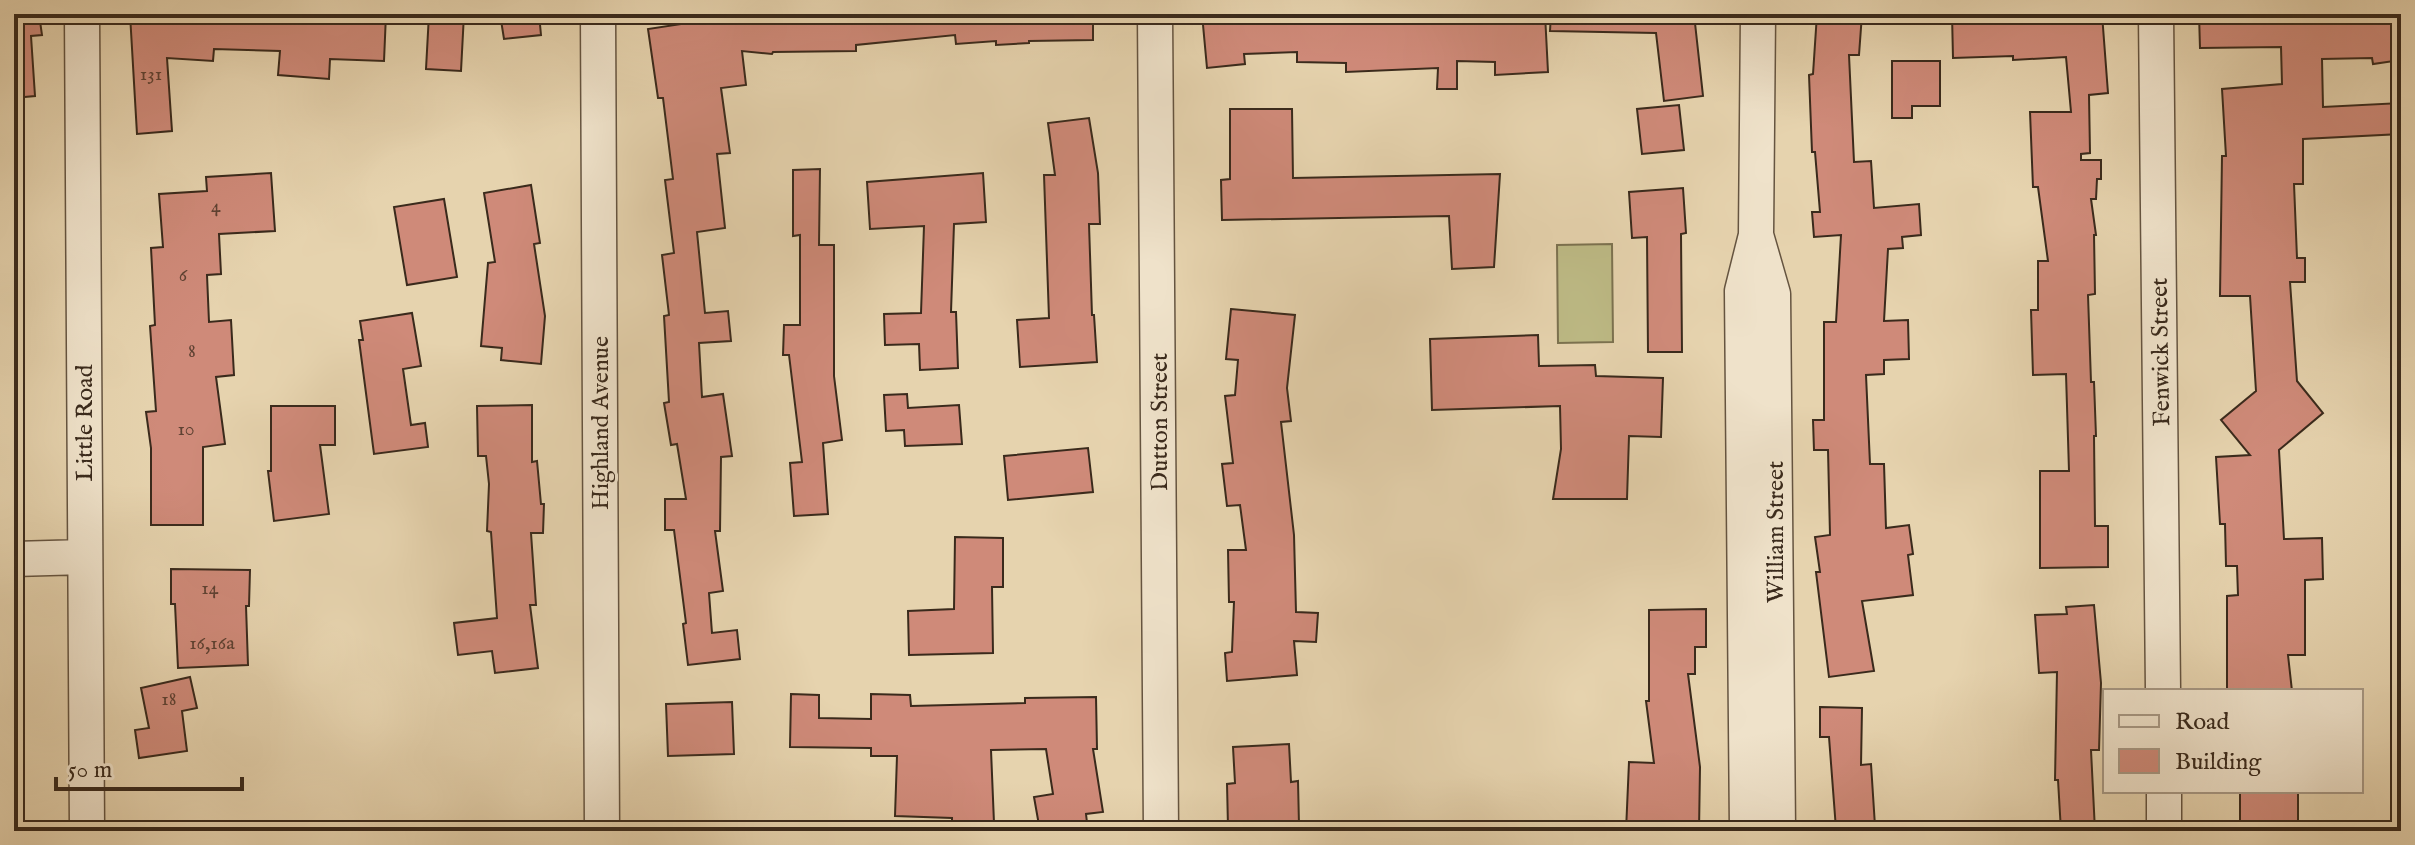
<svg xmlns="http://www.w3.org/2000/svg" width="2415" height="845" font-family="'IM FELL English',serif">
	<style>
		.green { fill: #bdba85; stroke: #7c7250; stroke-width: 2 }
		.building { fill: #cf8a79; stroke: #3a2a1c; stroke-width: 2 }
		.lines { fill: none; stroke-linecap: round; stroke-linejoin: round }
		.minor-casing { stroke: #655440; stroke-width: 37 }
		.minor { stroke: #efe2ca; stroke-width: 34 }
		.labels { text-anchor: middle; stroke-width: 6; stroke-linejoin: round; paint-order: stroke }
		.number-label { font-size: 20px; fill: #5f4233 }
		.street-label { font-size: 24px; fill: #3a2a1c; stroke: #efe2ca }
	</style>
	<rect width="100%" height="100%" fill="#e6d3ae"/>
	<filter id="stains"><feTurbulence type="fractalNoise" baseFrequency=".0025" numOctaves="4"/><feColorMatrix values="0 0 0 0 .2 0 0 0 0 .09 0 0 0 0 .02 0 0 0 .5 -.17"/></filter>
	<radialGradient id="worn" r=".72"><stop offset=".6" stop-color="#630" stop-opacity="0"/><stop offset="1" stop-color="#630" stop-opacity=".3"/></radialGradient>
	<path class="green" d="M1612,244L1613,342L1558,343L1557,245Z"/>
	<path class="building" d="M14,14H39L42,35L31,36L35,96L14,98Z
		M130,14H386L384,61L330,59L329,79L278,75L280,51L214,49L213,61L167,58L172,131L137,134Z
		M429,14H464L461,71L426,69Z
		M500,14H539L541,35L504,39Z
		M747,14H777L776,22H822L821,14H1093V40L1029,41V43L996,45V41L956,44L955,35L856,45V51L773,52L772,54L742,51L746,85L721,88L730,153L717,154L725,228L697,232L705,313L728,311L731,341L699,343L702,397L723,394L732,456L721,457L720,531H715L723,591L709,593L712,633L737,630L740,659L688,665L683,624L686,623L674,530H665V499H686L677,444L671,445L664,403L669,402L664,316L669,315L662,255L674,253L665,180L673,179L663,98H658L648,29Z
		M1202,14H1545L1548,72L1495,75V62L1457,61V89H1437L1438,68L1346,72V63L1297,62V52L1244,54L1245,64L1207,68Z
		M1551,14H1694L1703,96L1664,101L1656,33L1550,31Z
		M1817,14H1862L1859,55H1849L1854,162L1871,161L1874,208L1919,204L1921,235L1902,237L1903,248L1888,249L1884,321L1908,320L1909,359L1884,360V374L1866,375L1870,464H1884L1886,528L1909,525L1913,554L1908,555L1913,595L1862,601L1874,671L1829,677L1816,572H1820L1815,537L1830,535L1828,450H1814L1813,420H1824V322H1836L1841,235L1814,237L1812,212H1820L1815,152H1812L1809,75L1813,74Z
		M1952,14H2102L2108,93L2089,95L2090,153L2081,154V160H2101V179H2097L2096,199H2091L2096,235H2094L2095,294L2088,295L2091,382H2094L2096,436H2094L2095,526H2108V567L2040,568V471H2069L2066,374L2033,375L2031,310H2038V261H2048L2038,187H2033L2030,112H2071L2066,57L2013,60V56L1953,58Z
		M2199,14H2401V60L2373,64L2372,58L2322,59L2323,107L2401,103V134L2303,139V184H2294L2297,258H2305V282H2290L2297,381L2323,413L2279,450L2284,539L2322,538L2323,579L2305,580V655H2288L2292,691H2227V596L2238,595L2237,566H2226L2225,524H2220L2216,457L2250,455L2221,420L2256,391L2250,296H2220L2222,156H2226L2222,89L2282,84L2281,47L2200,48Z
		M1892,61H1940V106H1912V118H1892Z
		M1679,105L1684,150L1642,154L1637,109Z
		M1230,109H1292L1293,178L1500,174L1494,267L1452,269L1449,216L1222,220L1221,180L1230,179Z
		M1089,118L1098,173L1100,224H1089L1092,315H1094L1097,362L1020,367L1017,320L1049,318L1044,175H1055L1048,123Z
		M820,169L819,245H834V376L842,440L823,443L828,514L794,516L790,463L802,462L789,355H783L784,325H800V235L793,236V170Z
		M271,173L275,231L219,234L221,274L207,275L209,322L231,320L234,375L216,377L225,444L203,447V525H151V448L146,412L156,411L150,326L155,325L151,248L163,247L159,194L207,191L206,177Z
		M983,173L986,222L954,224L951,312H956L958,368L920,370L919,344L885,345L884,314L921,313L924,226L870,229L867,182Z
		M531,185L540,243L534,244L545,316L541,364L501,360L502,348L481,346L488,263L495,262L484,193Z
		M1683,188L1686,233L1681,234L1682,352H1648L1647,237L1632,238L1629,192Z
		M444,199L457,277L407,285L394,207Z
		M1231,309L1295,315L1287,388L1291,421L1281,422L1294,535L1296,612L1318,613L1316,642L1294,641L1297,675L1227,681L1225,653L1232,652L1234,602H1229L1228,550H1246L1240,505L1227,506L1222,464L1233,463L1225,396L1235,395L1238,360L1226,359Z
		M412,313L421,366L403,369L411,425L425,423L428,447L374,454L359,340H363L360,321Z
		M1538,335L1539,366L1595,365L1596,376L1663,378L1661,437L1629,436L1627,499H1553L1561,449L1560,406L1432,410L1430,339Z
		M907,394L908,408L959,405L962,444L905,446L904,430L886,431L884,395Z
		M532,405V462L537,461L541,504H544L543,533H531L536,605H530L538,668L495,673L492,651L458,655L454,623L497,618L491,532L487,531L489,484L486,456H478L477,406Z
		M271,406H335V445H320L329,514L274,521L268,471H271Z
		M1088,448L1093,492L1008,500L1004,456Z
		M955,537L1003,538V587H992L993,653L909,655L908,611L954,609Z
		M171,569L250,570L249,606H246L248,665L178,668L175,604H171Z
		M2094,605L2101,683L2099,750H2091L2095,831H2061L2058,780H2055L2057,672L2039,673L2035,615L2067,614L2066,607Z
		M1706,609V647H1695V674H1688L1700,767L1699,831H1626L1629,762L1654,763L1646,701H1649V610Z
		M190,677L197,708L182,711L187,751L139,758L135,730L149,728L141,688Z
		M791,694L819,695V718L871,719V694L910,695L911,706L1025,703V698L1096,697L1097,749H1093L1103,812L1086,814L1088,831H1040L1034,797L1053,794L1046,749L991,750L994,823L952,825V818L895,816L897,756H871V748L790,747Z
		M732,702L734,754L668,756L666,704Z
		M1820,707L1862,708L1861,765L1871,764L1875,826L1836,829L1829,737H1820Z
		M1289,744L1291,782L1298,781L1299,825L1228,827L1227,784L1235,783L1233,747Z
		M2240,791H2298V831H2240Z"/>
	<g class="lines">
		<g class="minor-casing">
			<path id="minor" d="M82,14L87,831
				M598,14L602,831
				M1155,14L1161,831
				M2156,14L2163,691
				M1756,235L1773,294L1778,831
				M14,559L85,557
				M2164,791V831
				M1747,831L1742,291L1756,235L1758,14"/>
		</g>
		<use href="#minor" class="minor"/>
	</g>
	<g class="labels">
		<g class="number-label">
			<text x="151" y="80">131</text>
			<text x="216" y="212">4</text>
			<text x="183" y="281">6</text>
			<text x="192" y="357">8</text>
			<text x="186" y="435">10</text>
			<text x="210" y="594">14</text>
			<text x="212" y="649">16,16a</text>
			<text x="169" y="705">18</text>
		</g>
		<g class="street-label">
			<text transform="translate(2160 352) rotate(-91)" y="8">Fenwick Street</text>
			<text transform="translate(1159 422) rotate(-90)" y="8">Dutton Street</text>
			<text transform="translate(84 423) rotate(-90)" y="8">Little Road</text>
			<text transform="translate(600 423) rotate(-90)" y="8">Highland Avenue</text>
			<text transform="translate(1775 532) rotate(-90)" y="8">William Street</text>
		</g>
	</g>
	<rect width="2415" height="845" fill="none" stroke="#e6d3ae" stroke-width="48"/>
	<rect x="16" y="16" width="2383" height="813" fill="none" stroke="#3a2a1c" stroke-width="4"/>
	<rect x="24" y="24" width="2367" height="797" fill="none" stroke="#3a2a1c" stroke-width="2"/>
	<rect x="2103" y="689" width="260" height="104" fill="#efe2ca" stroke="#a79884" stroke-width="2"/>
	<rect x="2119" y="715" width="40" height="12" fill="#efe2ca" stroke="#a79884" stroke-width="2"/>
	<text x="2175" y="729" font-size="24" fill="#3a2a1c">Road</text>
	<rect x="2119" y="749" width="40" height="24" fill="#cf8a79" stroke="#a79884" stroke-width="2"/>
	<text x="2175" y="769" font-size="24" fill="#3a2a1c">Building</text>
	<path d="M56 777v12h186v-12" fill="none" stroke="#3a2a1c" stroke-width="4"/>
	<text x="68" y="777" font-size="24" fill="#3a2a1c" stroke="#efe2ca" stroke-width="6" paint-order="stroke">50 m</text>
	<rect width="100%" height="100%" filter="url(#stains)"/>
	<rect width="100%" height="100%" fill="url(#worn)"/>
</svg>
